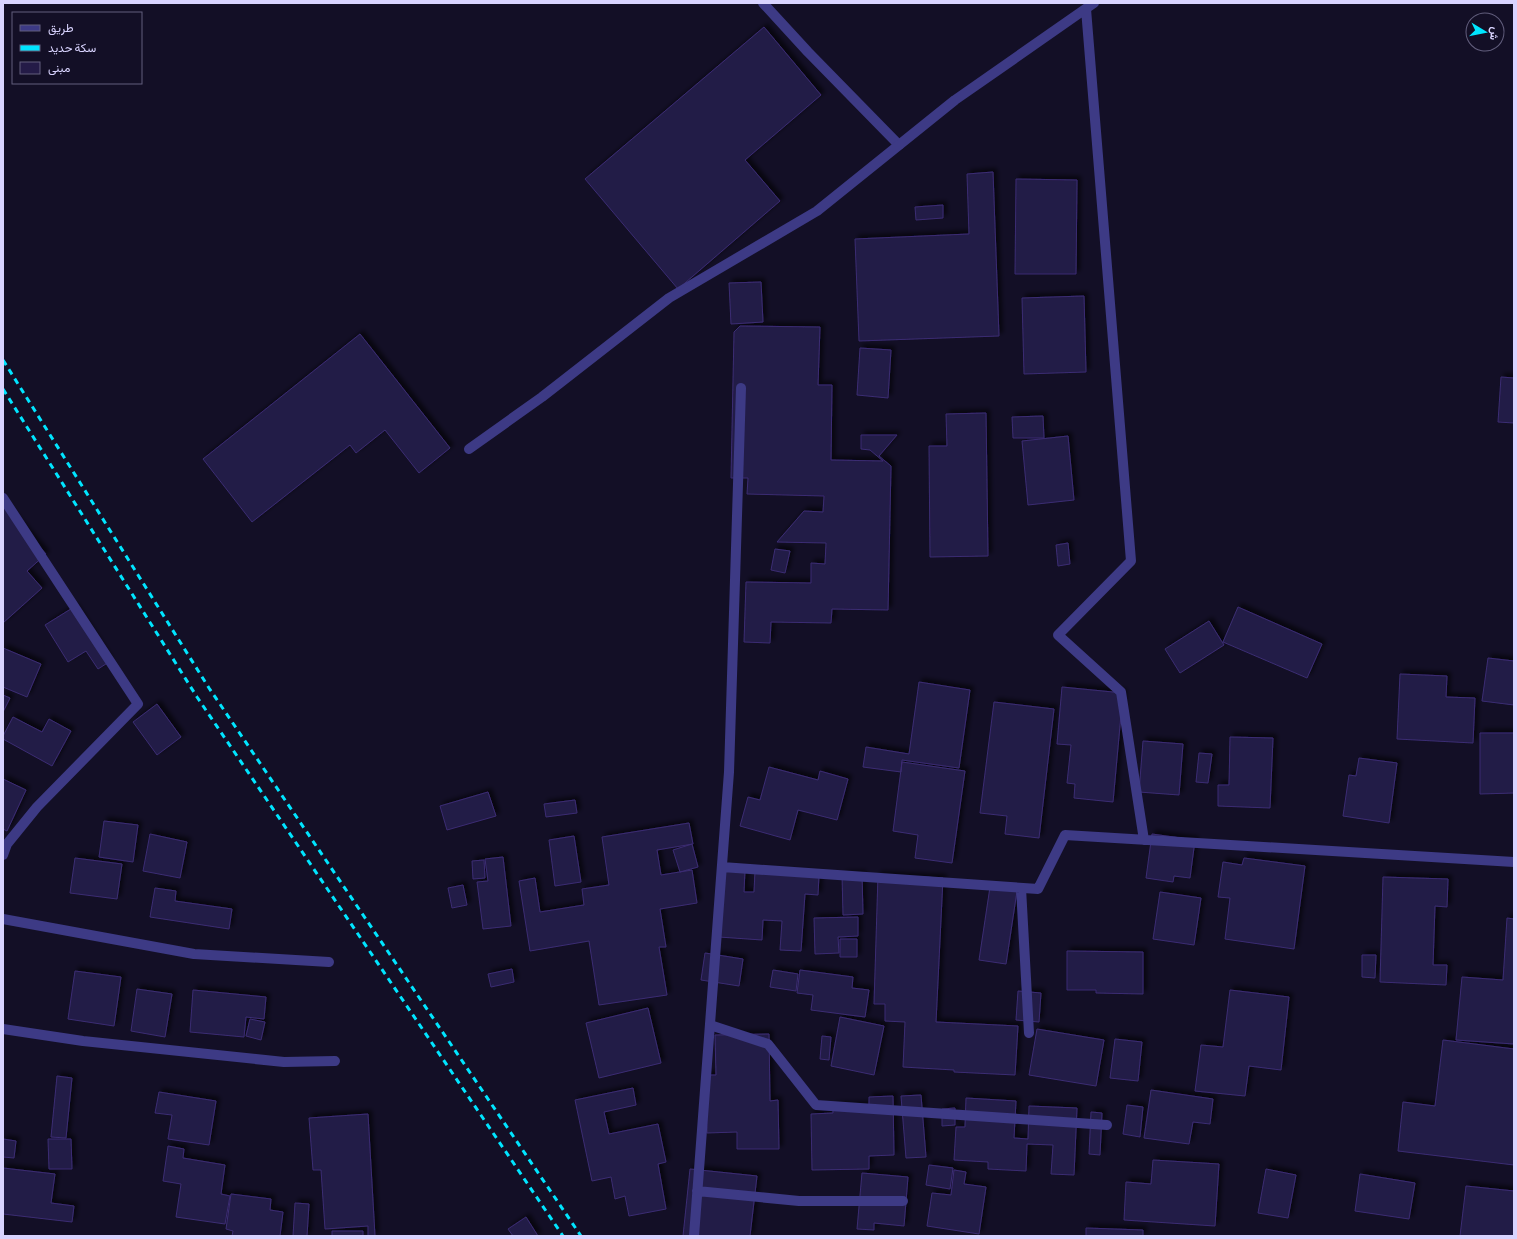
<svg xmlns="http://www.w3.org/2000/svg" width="1517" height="1239" font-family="'Alegreya Sans',Vazirmatn,sans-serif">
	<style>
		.building { fill: #241b47; stroke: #3b2d73; filter: url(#shadow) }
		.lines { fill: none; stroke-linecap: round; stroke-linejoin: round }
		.lane { stroke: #3d3a85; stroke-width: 10 }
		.street { stroke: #3d3a85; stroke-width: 10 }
		.rail { stroke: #00e5ff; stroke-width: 3; stroke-dasharray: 6 5; stroke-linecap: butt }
	</style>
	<defs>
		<filter id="shadow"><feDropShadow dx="3.5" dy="-3.5" stdDeviation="2" flood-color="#0009"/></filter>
	</defs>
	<rect width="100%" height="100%" fill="#130f26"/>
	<path class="building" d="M764,27L821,95L745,160L780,201L678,289L585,179Z
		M993,172L999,336L859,341L855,239L969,234L967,174Z
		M1016,179L1077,180L1076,274H1015Z
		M943,205V218L916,220L915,207Z
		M761,282L763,322L731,324L729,283Z
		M1084,296L1086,372L1024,374L1022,298Z
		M740,326L820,327L818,385H832L831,460L883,461L870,450L861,449V435H897L879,456L891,466L888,610L832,609L831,623L771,622L770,643L744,642L746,582L811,583V563L825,564L826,543L777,542L804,511L823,512L824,496L747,494L748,478H731L734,332Z
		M360,334L450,448L419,473L385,430L356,453L350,445L252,522L203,459Z
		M860,348L891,350L888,398L857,395Z
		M1501,377L1514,378V423L1498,422Z
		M986,413L988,556L930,557L929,446H947L946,414Z
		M1043,416L1044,438H1013L1012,417Z
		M1068,436L1074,500L1028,505L1022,441Z
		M3,506L46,554L27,571L42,588L3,623Z
		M1068,543L1070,564L1058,566L1056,545Z
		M775,549L790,551L785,573L771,570Z
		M74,607L109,662L98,669L86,651L68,662L45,625Z
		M1238,607L1322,644L1307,678L1223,642Z
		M1209,621L1224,645L1180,673L1165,649Z
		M3,648L41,664L27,697L3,687Z
		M1488,658L1514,661V705L1482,701Z
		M1400,674L1447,676L1446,697L1475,698L1473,743L1397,739Z
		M919,682L970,690L959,768L902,760L901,772L863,767L866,747L909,754Z
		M1062,687L1123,693L1113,802L1074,798L1075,784L1067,783L1071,745L1057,744Z
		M3,695L10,698L3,712Z
		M994,702L1054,709L1039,838L1005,834L1007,816L980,813Z
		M157,704L181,737L157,755L133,722Z
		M13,717L42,732L49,719L71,731L52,766L3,739V736Z
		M1480,733H1514V793L1480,794Z
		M1230,737L1273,738L1270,808L1218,806V785H1229Z
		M1143,741L1183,744L1179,795L1139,792Z
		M1199,753L1212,754L1208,783L1196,782Z
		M1359,758L1397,763L1389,823L1343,816L1349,775L1356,776Z
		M902,762L965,771L952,863L915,858L918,835L893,831Z
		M769,767L818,780L820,771L848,779L837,820L798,810L790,840L740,826L748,797L760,800Z
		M3,779L26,790L7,831L3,829Z
		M488,792L496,816L447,830L440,806Z
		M575,800L577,813L546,817L544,804Z
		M104,821L138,825L133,862L99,857Z
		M689,823L693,844L657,850L661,875L692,870L697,903L660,909L666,947H659L667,995L599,1005L589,941L530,951L519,881L535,878L540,912L584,905L582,889L609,885L602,837Z
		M150,834L187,842L180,878L143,871Z
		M1152,834L1195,840L1190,878L1174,876L1173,882L1146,878Z
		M574,836L581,882L555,886L549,840Z
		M692,844L698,867L680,872L673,850Z
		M503,857L511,926L483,929L477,882L488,881L485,859Z
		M75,858L122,864L117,899L70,893Z
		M1244,858L1305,866L1294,949L1225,939L1230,898L1218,897L1223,862L1242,865Z
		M484,860L485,878L473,879L472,861Z
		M724,869L745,870L744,892H754L755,871L819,875L818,895L805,894L801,951L780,950L782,921L763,920L762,940L719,937Z
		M862,874L863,914L843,915L842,875Z
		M878,875L943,878L936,1022L1018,1026L1015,1075L954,1072V1070L903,1067L905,1022L885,1021V1004H874Z
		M1383,877L1448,879L1447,907L1435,906L1433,965H1447L1446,985L1380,982Z
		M463,885L467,905L452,908L448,888Z
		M990,887L1017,891L1006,964L979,960Z
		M155,888L176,891L175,901L232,909L229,929L150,917Z
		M1160,892L1201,898L1194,945L1153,939Z
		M858,917V936L838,937L839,953L815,954L814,918Z
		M1507,918L1514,919V1044L1456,1040L1462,977L1503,980Z
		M840,939H857V957H840Z
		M1067,951L1143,952V994L1096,993V990H1067Z
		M705,953L743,959L739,986L701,980Z
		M1362,955H1376L1375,978L1362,977Z
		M512,969L514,982L491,987L488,974Z
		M773,970L798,974L796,991L770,987Z
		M800,970L853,977L852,988L869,990L865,1017L811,1010L813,995L797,993Z
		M75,971L121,977L114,1026L68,1019Z
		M137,989L172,994L165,1037L131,1031Z
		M193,990L266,997L264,1019L246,1017L244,1037L190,1032Z
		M1230,990L1289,997L1281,1070L1249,1066L1245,1096L1195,1091L1201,1045L1223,1047Z
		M1018,991L1041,993L1039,1022L1016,1020Z
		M648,1008L661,1063L599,1078L586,1023Z
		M840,1017L884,1026L874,1075L831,1066Z
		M250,1019L265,1022L261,1040L246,1036Z
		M1037,1029L1104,1040L1096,1086L1029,1075Z
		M769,1034L770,1101L778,1100L779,1149H737V1132L707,1133L705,1075H716L715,1035Z
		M822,1036L831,1037L829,1060L820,1059Z
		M1115,1039L1142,1042L1138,1081L1110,1078Z
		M1443,1040L1514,1049V1165L1398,1151L1403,1102L1435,1106Z
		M57,1076L72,1078L66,1138L51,1137Z
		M633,1088L636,1105L604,1112L609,1134L658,1124L666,1162L658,1164L666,1209L629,1216L625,1196L615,1199L611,1177L592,1181L575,1100Z
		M1151,1090L1213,1099L1210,1124L1193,1122L1189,1144L1144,1138Z
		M159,1092L216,1101L209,1145L168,1139L172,1115L155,1113Z
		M921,1095L926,1157L906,1158L901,1096Z
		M893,1096L894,1155L869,1156V1169L812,1170L811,1114L833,1113V1106L869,1105V1097Z
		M966,1098L1016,1101L1014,1138L1028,1139L1029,1106L1077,1108L1074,1175L1051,1174L1053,1145L1027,1144L1026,1171L988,1169V1162L954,1160L956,1127H965Z
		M1127,1105L1143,1107L1140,1137L1123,1134Z
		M955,1108V1125L942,1126V1109Z
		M1091,1112L1102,1113L1100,1155L1089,1154Z
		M368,1114L375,1236H368V1226L325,1229L321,1170H313L309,1118Z
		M3,1139L16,1141L14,1158L3,1157Z
		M48,1139H71L72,1169H49Z
		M168,1146L184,1149L183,1158L225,1165L221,1194L230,1196L225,1224L176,1217L181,1184L163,1181Z
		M1153,1160L1219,1164L1215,1226L1124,1220L1126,1182L1151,1184Z
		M929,1165L953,1168L950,1189L926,1185Z
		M3,1168L55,1174L51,1203L74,1206L72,1222L3,1214Z
		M690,1169L757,1176L750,1236H683Z
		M1266,1169L1296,1175L1288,1218L1258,1213Z
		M954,1170L966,1172L964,1184L986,1187L979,1234L927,1226L932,1193L951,1195Z
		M862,1173L908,1177L904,1226L874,1223V1230L857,1229Z
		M1360,1174L1415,1183L1409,1219L1355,1211Z
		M1466,1186L1514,1191V1236H1460Z
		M231,1194L271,1199L270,1210L283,1212L280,1236H232L233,1231L226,1229Z
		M295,1203L309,1204L307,1236H293Z
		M526,1217L538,1236H513L508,1229Z
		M1086,1228L1143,1230V1236H1086Z
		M332,1231H363V1236H332Z"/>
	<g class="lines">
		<path class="lane" d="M763,3L808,52L899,145"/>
		<path class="street" d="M1086,9L1131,561L1058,635L1121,692L1144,840
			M469,449L542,397L669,298L817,211L955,100L1094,3
			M3,498L138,704L37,807L7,844L3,855
			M722,867L1038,889L1065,835L1514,862
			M1021,888L1029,1033
			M3,919L194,954L329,962
			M710,1025L768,1044L816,1105L1107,1125
			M3,1029L83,1041L284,1062L335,1061
			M697,1191L799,1201H903
			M694,1236L729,772L741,388"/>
		<path class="rail" d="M3,360L209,688L581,1236
			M3,389L197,697L563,1236"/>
	</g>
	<rect width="1517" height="1239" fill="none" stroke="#d9d4ff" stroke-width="8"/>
	<rect x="12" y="12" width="130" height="72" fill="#130f26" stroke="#625e7d"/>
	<rect x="20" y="25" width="20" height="6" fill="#3d3a85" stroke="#625e7d"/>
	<text x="48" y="32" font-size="12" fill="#d9d4ff">طريق</text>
	<rect x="20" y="45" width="20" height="6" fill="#00e5ff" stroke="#625e7d"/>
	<text x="48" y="52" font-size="12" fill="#d9d4ff">سكة حديد</text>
	<rect x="20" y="62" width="20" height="12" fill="#241b47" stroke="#625e7d"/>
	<text x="48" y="72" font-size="12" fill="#d9d4ff">مبنى</text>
	<g transform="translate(1485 32) rotate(100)"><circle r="19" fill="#130f26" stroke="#625e7d"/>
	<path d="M0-3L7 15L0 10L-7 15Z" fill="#00e5ff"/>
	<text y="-6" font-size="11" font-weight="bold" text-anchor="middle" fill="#d9d4ff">ش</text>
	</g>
</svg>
